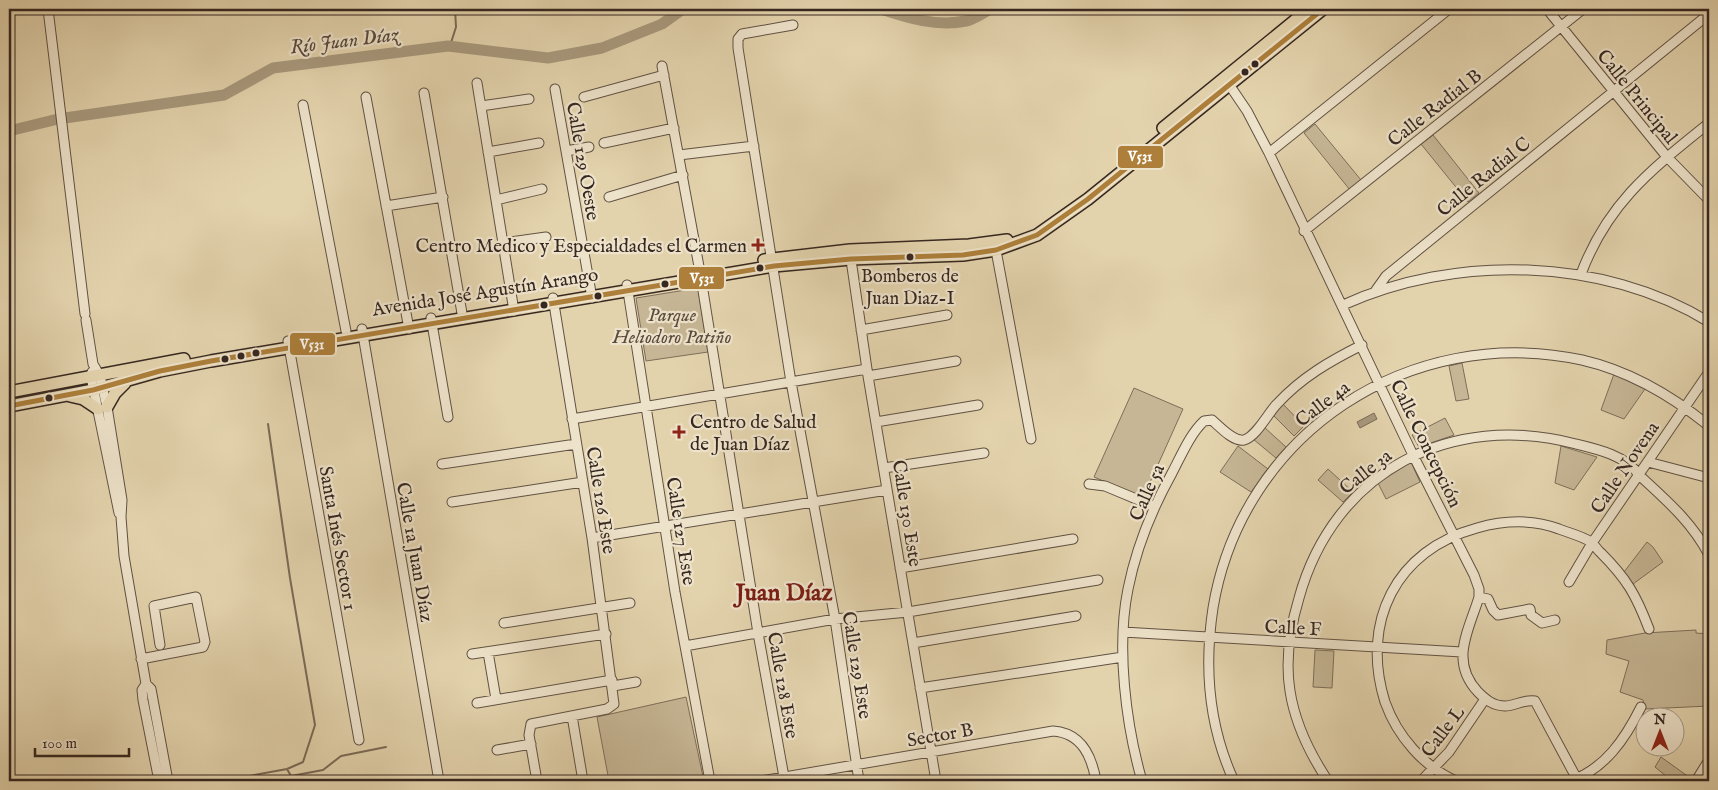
<svg xmlns="http://www.w3.org/2000/svg" width="1718" height="790" font-family="'IM FELL English',serif">
	<style>
		.green { fill: #c6b695; stroke: #7e6e5a }
		.water { fill: #a8997d; stroke: #7a6b58 }
		.lines { fill: none; stroke-linecap: round; stroke-linejoin: round }
		.stream { stroke: #7a6b58; stroke-width: 2 }
		.river { stroke: #a8997d; stroke-width: 11 }
		.minor-casing { stroke: #615243; stroke-width: 11 }
		.major-casing { stroke: #362720; stroke-width: 14 }
		.minor { stroke: #ede2ca; stroke-width: 9 }
		.major { stroke: #e3d3ad; stroke-width: 11 }
		.bus-1-casing { stroke: #ede2ca; stroke-width: 9 }
		.bus-1 { stroke: #ad7f3a; stroke-width: 5 }
		.bus-dot { fill: #362720; stroke: #ede2ca; stroke-width: 2 }
		.poi-dot { fill: #8f2418; stroke: #ede2ca; stroke-width: 2 }
		.labels { text-anchor: middle; stroke-width: 4.5; stroke-linejoin: round; paint-order: stroke }
		.bus-label { font-size: 18px; fill: #362720; stroke: #ede2ca }
		.street-label { font-size: 19px; fill: #362720; stroke: #ede2ca }
		.poi-label { font-size: 19px; fill: #362720; stroke: #ede2ca; text-anchor: end }
		.park-label { font-size: 19px; font-style: italic; fill: #5a4b3d; stroke: #ede2ca }
		.water-label { font-size: 20px; font-style: italic; fill: #58493c; stroke: #ede2ca }
		.district-label { font-size: 24px; font-weight: bold; fill: #7a1f14; stroke: #ede2ca }
		.line-badge { stroke: #ede2ca; stroke-width: 2 }
		.badge-label { font-size: 14px; text-anchor: middle; font-weight: bold; fill: #fff }
	</style>
	<rect width="100%" height="100%" fill="#e3d3ad"/>
	<filter id="stains"><feTurbulence type="fractalNoise" baseFrequency=".004" numOctaves="4"/><feColorMatrix values="0 0 0 0 .2 0 0 0 0 .09 0 0 0 0 .02 0 0 0 .5 -.17"/></filter>
	<radialGradient id="worn" r=".72"><stop offset=".6" stop-color="#630" stop-opacity="0"/><stop offset="1" stop-color="#630" stop-opacity=".3"/></radialGradient>
	<path class="green" d="M1315,124L1361,180L1350,190L1304,133Z
		M1433,135L1479,193L1468,202L1421,144Z
		M698,288L708,352L646,361L636,298Z
		M1462,363L1469,399L1456,401L1449,366Z
		M1614,374L1645,389L1624,419L1601,410Z
		M1134,388L1183,409L1143,498L1094,477Z
		M1283,404L1304,426L1294,436L1272,414Z
		M1445,418L1454,435L1419,447L1412,435Z
		M1264,427L1286,447L1276,458L1253,439Z
		M1238,446L1268,469L1251,492L1220,472Z
		M1561,446L1597,457L1574,490L1555,483Z
		M1411,462L1420,482L1386,499L1378,483Z
		M1328,469L1353,492L1343,502L1318,480Z
		M1647,542L1653,547L1663,562L1633,584L1624,572Z
		M1696,630V633L1709,634V706L1645,709L1643,700L1620,692L1629,661L1606,654L1607,640L1645,633Z
		M1315,650L1334,651L1332,688L1313,687Z
		M686,697L704,781H609L597,717Z
		M1661,757L1693,780L1692,781H1672L1655,767Z"/>
	<path class="water" d="M1374,413L1377,419L1360,428L1357,422Z"/>
	<g class="lines">
		<path class="stream" d="M450,46L456,27L455,9
			M287,769L291,776L323,770L341,756L386,747
			M291,776L293,781
			M222,781L287,769L303,762L315,725L290,578L268,424
			M1224,781L1227,775"/>
		<path class="river" d="M881,9C908,18 937,27 966,21C975,19 984,12 991,9
			M9,131L58,119L224,95L273,68L448,46L548,58L602,48L662,24L683,9"/>
		<g class="minor-casing">
			<path id="minor" d="M48,9L85,314
				M1547,9L1667,157L1709,200
				M793,25L742,34L738,39V48L791,382L835,619L859,781
				M662,66L700,272L758,633L784,777
				M1226,80L1247,111L1269,153L1413,455L1474,575L1479,589V597C1469,630 1449,661 1478,692C1485,699 1493,706 1505,706C1515,706 1524,699 1535,701L1578,781
				M477,83L514,311
				M555,89L592,298
				M424,93L463,319
				M366,97L409,329
				M584,97L664,75
				M303,105L346,331
				M481,106L529,99
				M604,143L674,128
				M566,151L589,147
				M488,152L539,143
				M1269,153L1449,9
				M679,155L754,146
				M609,197L683,175
				M496,200L542,189
				M386,206L443,197
				M1304,231L1583,9
				M503,243L546,237
				M995,245L1031,439
				M850,253L868,376L936,781
				M1581,274C1608,202 1652,169 1709,123
				M627,285L675,592L710,781
				M1376,290L1386,276L1709,14
				M1343,305C1455,254 1603,257 1709,322
				M431,318L448,417
				M86,320L93,364L100,376L107,407L122,500L121,517L124,556L146,684L151,689L168,781
				M362,329L439,781
				M861,330L947,315
				M288,341L359,740
				M92,372L91,377L119,513
				M868,376L956,361
				M572,419L867,369
				M876,422L978,405
				M1648,462L1709,478
				M442,464L576,444
				M884,468L984,453
				M1089,484L1105,486L1153,506
				M452,502L583,482
				M592,538L887,490
				M900,568L1073,539
				M1569,582L1592,543L1709,372
				M1479,597L1488,599L1493,610L1498,615L1530,609L1531,615L1542,623L1555,620
				M504,623L630,603
				M1123,632L1462,652
				M913,643L1076,616
				M685,646L835,619L908,612L1098,580
				M488,652L496,699
				M472,654L606,634
				M141,659L203,647L205,642L196,597L154,606L160,645
				M146,684L142,690L143,700L159,781
				M613,686L636,682
				M920,688L1123,657
				M477,703L612,680
				M572,716L583,781
				M497,750L531,744
				M537,781L529,735L531,724L607,709L614,704L592,538L553,298
				M761,781L1053,731C1082,733 1092,757 1096,781
				M1142,781C1126,725 1116,648 1128,589C1136,549 1152,509 1172,473C1181,456 1190,434 1204,421L1212,420C1219,426 1233,442 1244,440C1257,436 1268,413 1277,404C1302,377 1330,361 1362,345
				M1234,781C1209,727 1204,667 1213,608C1242,433 1410,323 1582,360C1630,371 1672,396 1709,426
				M1328,781C1310,754 1295,723 1290,691C1285,660 1290,628 1299,598C1334,471 1451,411 1576,444C1597,449 1627,456 1639,475C1666,500 1692,522 1709,555
				M1421,781L1449,752L1485,699
				M1456,781C1424,767 1397,736 1385,702C1360,622 1396,550 1477,528C1505,520 1532,519 1559,529C1569,533 1582,536 1591,542C1595,545 1597,550 1601,553C1627,579 1636,595 1649,629
				M1570,781C1605,769 1625,739 1641,707
				M1696,781L1709,760"/>
		</g>
		<g class="major-casing">
			<path id="major" d="M1163,128L1309,9
				M764,260L850,250L969,245L1007,240
				M9,392L184,359
				M70,396L83,399L98,409
				M9,406L93,390L160,371L211,361L774,266L851,259L963,255L996,250L1037,235L1088,199L1323,9
				M107,407L115,393L125,383"/>
		</g>
		<use href="#minor" class="minor"/>
		<use href="#major" class="major"/>
		<g class="bus-1-casing">
			<path id="bus-1" d="M9,406L93,390L160,371L211,361L774,266L851,259L963,255L996,250L1037,235L1088,199L1323,9"/>
		</g>
		<use href="#bus-1" class="bus-1"/>
	</g>
	<g class="bus-dot">
		<circle cx="1255" cy="64" r="4.5"/>
		<circle cx="1245" cy="72" r="4.5"/>
		<circle cx="910" cy="257" r="4.5"/>
		<circle cx="760" cy="268" r="4.5"/>
		<circle cx="665" cy="284" r="4.5"/>
		<circle cx="598" cy="296" r="4.5"/>
		<circle cx="544" cy="305" r="4.5"/>
		<circle cx="256" cy="353" r="4.5"/>
		<circle cx="241" cy="356" r="4.5"/>
		<circle cx="225" cy="359" r="4.5"/>
		<circle cx="49" cy="398" r="4.5"/>
	</g>
	<g class="poi-dot">
		<path d="M755.5 237.5h5v5h5v5h-5v5h-5v-5h-5v-5h5z"/>
		<path d="M676.5 424.5h5v5h5v5h-5v5h-5v-5h-5v-5h5z"/>
	</g>
	<g class="labels">
		<g class="bus-label">
			<text x="910" y="282">Bomberos de<tspan x="910" dy="22">Juan Diaz-I</tspan></text>
		</g>
		<g class="street-label">
			<text transform="translate(1638 96) rotate(51)" y="7">Calle Principal</text>
			<text transform="translate(1434 107) rotate(-38)" y="7">Calle Radial B</text>
			<text transform="translate(584 161) rotate(80)" y="7">Calle 129 Oeste</text>
			<text transform="translate(1483 176) rotate(-39)" y="7">Calle Radial C</text>
			<text transform="translate(485 291) rotate(-9)" y="7">Avenida José Agustín Arango</text>
			<text transform="translate(1322 403) rotate(-37)" y="7">Calle 4a</text>
			<text transform="translate(1427 443) rotate(64)" y="7">Calle Concepción</text>
			<text transform="translate(1624 467) rotate(-56)" y="7">Calle Novena</text>
			<text transform="translate(1365 471) rotate(-38)" y="7">Calle 3a</text>
			<text transform="translate(1146 492) rotate(-66)" y="7">Calle 5a</text>
			<text transform="translate(602 500) rotate(81)" y="7">Calle 126 Este</text>
			<text transform="translate(908 513) rotate(81)" y="7">Calle 130 Este</text>
			<text transform="translate(682 531) rotate(81)" y="7">Calle 127 Este</text>
			<text transform="translate(339 538) rotate(80)" y="7">Santa Inés Sector 1</text>
			<text transform="translate(416 552) rotate(80)" y="7">Calle 1a Juan Díaz</text>
			<text transform="translate(1293 627) rotate(3)" y="7">Calle F</text>
			<text transform="translate(858 665) rotate(81)" y="7">Calle 129 Este</text>
			<text transform="translate(784 685) rotate(80)" y="7">Calle 128 Este</text>
			<text transform="translate(1442 731) rotate(-53)" y="7">Calle L</text>
			<text transform="translate(940 734) rotate(-10)" y="7">Sector B</text>
		</g>
		<g class="poi-label">
			<text x="747" y="252">Centro Medico y Especialdades el Carmen</text>
			<text x="690" y="428" text-anchor="start">Centro de Salud<tspan x="690" dy="22">de Juan Díaz</tspan></text>
		</g>
		<g class="park-label">
			<text x="672" y="321">Parque<tspan x="672" dy="22">Heliodoro Patiño</tspan></text>
		</g>
		<g class="water-label">
			<text transform="translate(344 40) rotate(-7)" y="7">Río Juan Díaz</text>
		</g>
		<g class="district-label">
			<text x="784" y="600">Juan Díaz</text>
		</g>
	</g>
	<g class="line-badge">
		<rect x="1117" y="145" width="47" height="24" rx="5" fill="#ad7f3a"/>
		<rect x="678" y="266" width="47" height="24" rx="5" fill="#ad7f3a"/>
		<rect x="289" y="332" width="47" height="24" rx="5" fill="#ad7f3a"/>
	</g>
	<g class="badge-label">
		<text x="1140" y="161">V531</text>
		<text x="702" y="283">V531</text>
		<text x="312" y="349">V531</text>
	</g>
	<rect width="1718" height="790" fill="none" stroke="#e3d3ad" stroke-width="30"/>
	<rect x="10" y="10" width="1698" height="770" fill="none" stroke="#362720" stroke-width="2.5"/>
	<rect x="15" y="15" width="1688" height="760" fill="none" stroke="#362720"/>
	<g transform="translate(1660 732)"><circle r="24" fill="#ede2ca" stroke="#a49786"/>
	<path d="M0-4L9 19L0 12L-9 19Z" fill="#8f2418"/>
	<text y="-8" font-size="14" font-weight="bold" text-anchor="middle" fill="#362720">N</text>
	</g>
	<path d="M35 748v8h94v-8" fill="none" stroke="#362720" stroke-width="2.5"/>
	<text x="42" y="748" font-size="15" fill="#362720" stroke="#ede2ca" stroke-width="4" paint-order="stroke">100 m</text>
	<rect width="100%" height="100%" filter="url(#stains)"/>
	<rect width="100%" height="100%" fill="url(#worn)"/>
</svg>
